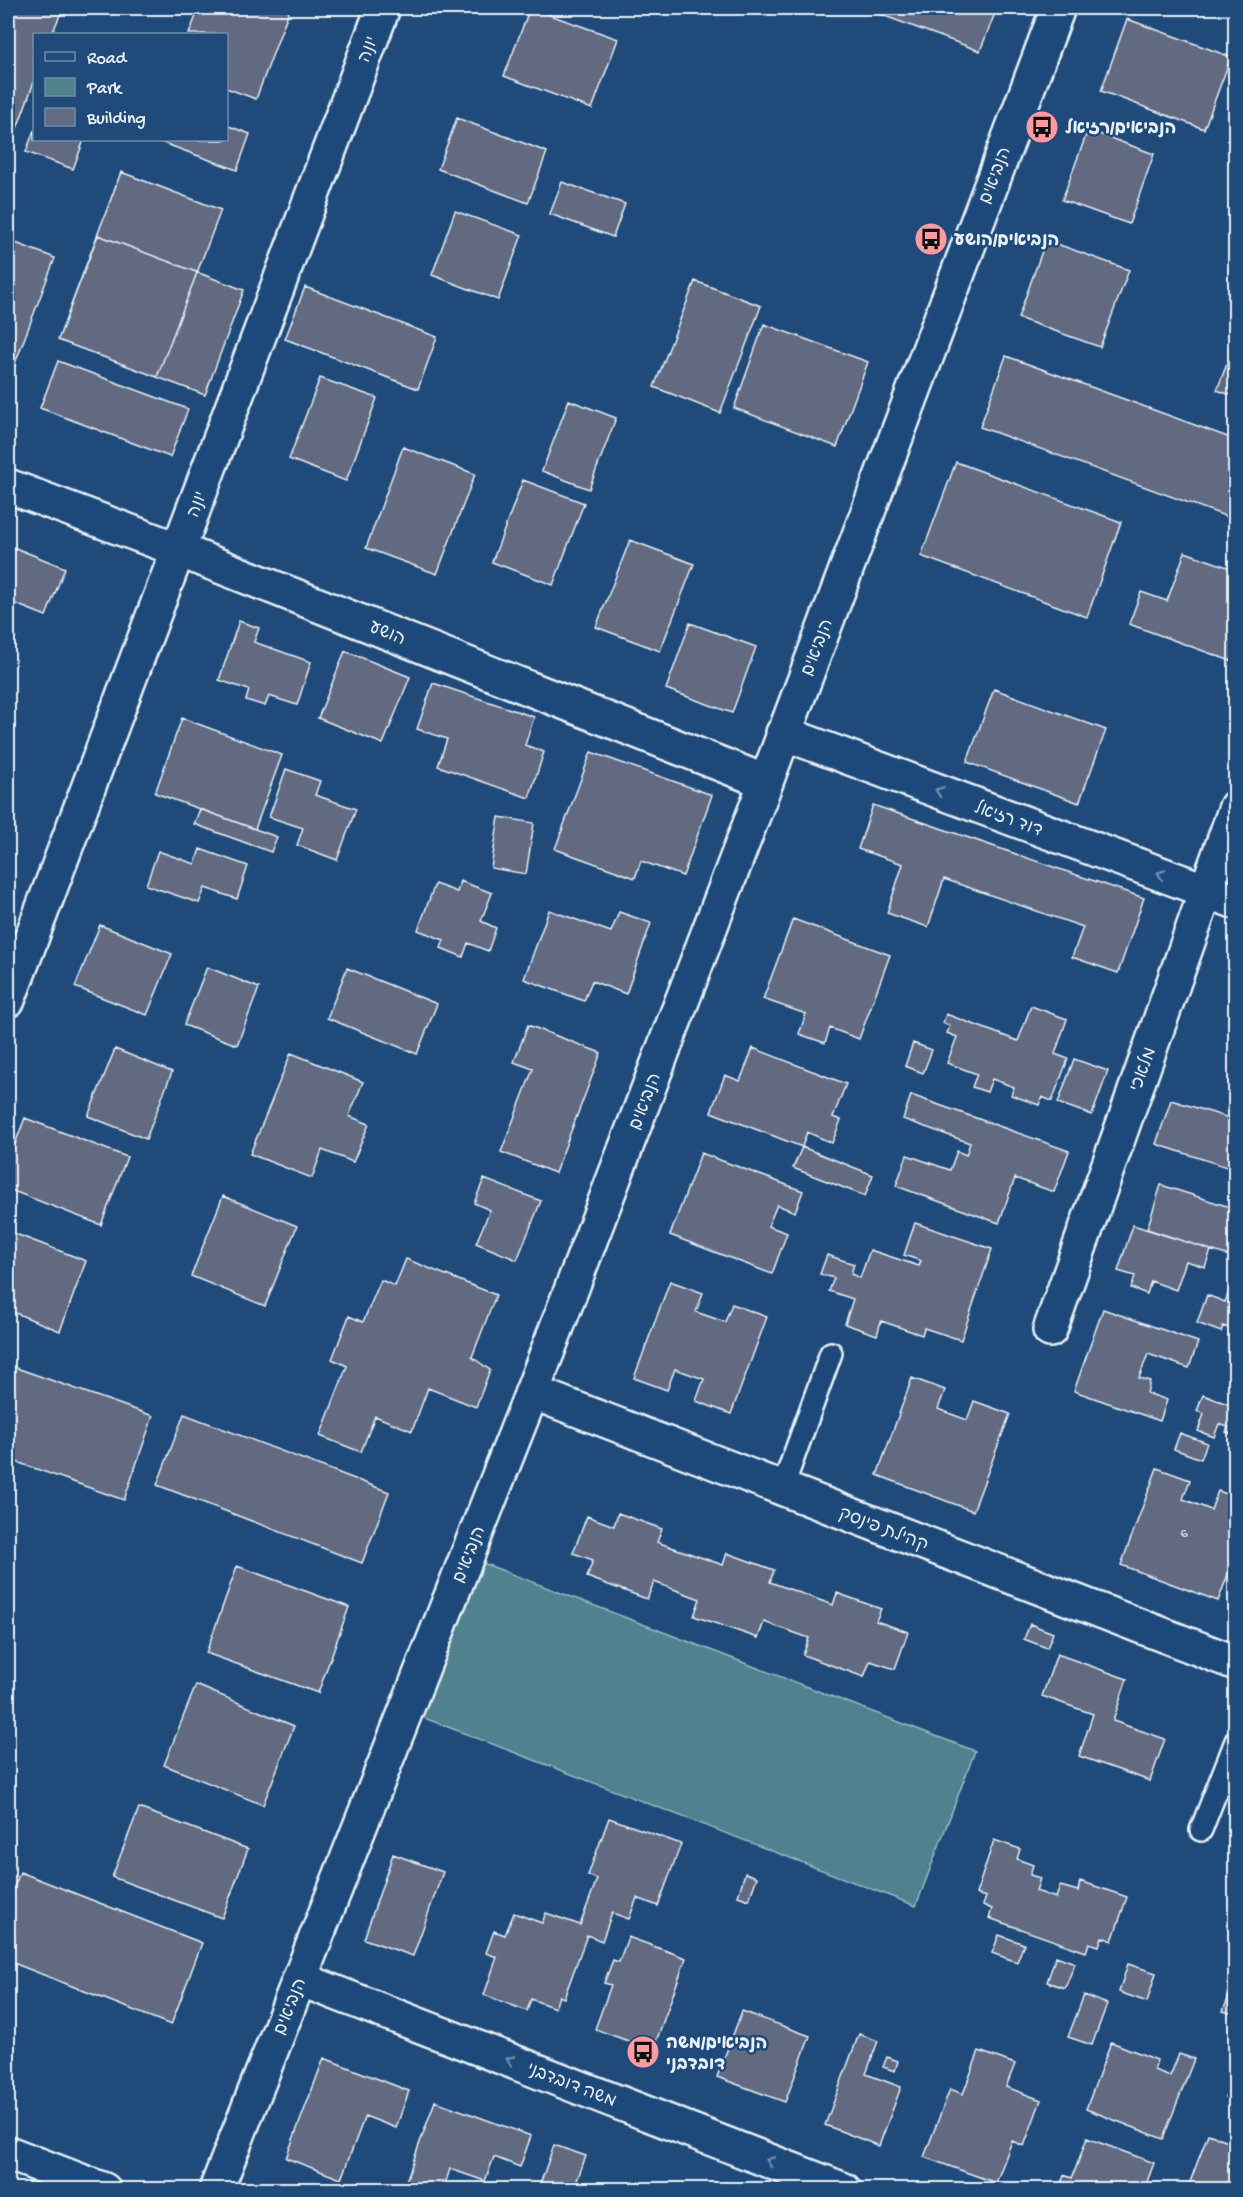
<svg xmlns="http://www.w3.org/2000/svg" width="1243" height="2197" font-family="'Gochi Hand','Playpen Sans Hebrew',sans-serif">
	<style>
		.green { fill: #50828e; stroke: #9cbac3; stroke-width: 1.5 }
		.building { fill: #626b82; stroke: #e8f1f8; stroke-width: 1.5 }
		.lines { fill: none; stroke-linecap: round; stroke-linejoin: round }
		.service-casing { stroke: #e8f1f8; stroke-width: 26 }
		.minor-casing { stroke: #e8f1f8; stroke-width: 38 }
		.tertiary-casing { stroke: #e8f1f8; stroke-width: 38 }
		.service { stroke: #1f4a7a; stroke-width: 21 }
		.minor { stroke: #1f4a7a; stroke-width: 33 }
		.tertiary { stroke: #1f4a7a; stroke-width: 33 }
		.oneway { stroke: #6f8dac }
		.labels { text-anchor: middle; stroke-width: 5; stroke-linejoin: round; paint-order: stroke }
		.number-label { font-size: 15px; fill: #c6d0da }
		.street-label { font-size: 18px; fill: #e8f1f8; stroke: #1f4a7a }
		.poi-label { font-size: 18px; font-weight: bold; fill: #e8f1f8; stroke: #1f4a7a; text-anchor: start }
	</style>
	<rect width="100%" height="100%" fill="#1f4a7a"/>
	<filter id="ink" filterUnits="userSpaceOnUse"><feTurbulence type="fractalNoise" baseFrequency=".0167" numOctaves="2"/><feDisplacementMap in="SourceGraphic" scale="12" xChannelSelector="R" yChannelSelector="G"/><feConvolveMatrix kernelMatrix="1 2 1 2 8 2 1 2 1" color-interpolation-filters="sRGB"/></filter>
	<g filter="url(#ink)">
		<path class="green" d="M467,1557L975,1751L916,1906L406,1711Z"/>
		<path class="building" d="M8,8H63L52,34H34V82L8,153Z
			M199,8H290L256,99L226,88V34H189Z
			M530,8L618,39L592,109L504,76Z
			M863,8H997L980,51Z
			M1127,19L1231,57L1204,129L1101,91Z
			M457,118L547,152L528,203L438,169Z
			M226,125L250,134L237,170L155,140H226Z
			M34,130V140H84L73,169L26,152Z
			M1088,130L1154,154L1129,224L1062,200Z
			M121,172L221,210L157,377L58,340Z
			M562,182L625,204L613,237L550,214Z
			M455,211L522,235L498,300L432,275Z
			M98,235L244,290L205,395L58,340Z
			M8,240L55,258L8,382Z
			M1046,240L1129,270L1100,347L1018,318Z
			M695,281L761,306L720,413L654,387Z
			M305,287L437,337L418,389L285,339Z
			M764,324L868,362L837,447L734,408Z
			M1236,340V397L1217,390Z
			M1006,356L1236,440V520L980,427Z
			M58,361L188,409L170,457L40,408Z
			M320,378L377,398L346,481L289,459Z
			M569,400L616,418L589,489L542,471Z
			M403,447L475,474L437,574L366,548Z
			M956,462L1121,522L1087,617L921,556Z
			M523,480L584,503L553,585L492,562Z
			M630,540L694,564L660,651L596,627Z
			M8,545L65,568L46,616L8,601Z
			M1185,552L1236,570V647L1231,661L1129,624L1141,592L1167,601Z
			M239,621L259,628L254,642L311,662L297,705L269,696L265,706L246,700L249,690L219,680Z
			M690,623L756,647L732,713L666,689Z
			M345,651L410,677L383,744L318,718Z
			M433,683L534,717L525,745L544,752L529,798L438,766L447,739L417,729Z
			M994,689L1106,730L1079,803L967,762Z
			M182,718L282,755L255,829L155,793Z
			M591,752L712,795L683,876L641,861L635,878L555,849Z
			M286,769L320,781L315,795L356,809L337,860L297,845L303,828L269,817Z
			M873,805L1144,898L1118,973L1072,957L1083,927L944,879L928,927L887,913L903,864L858,849Z
			M200,809L277,837L271,852L194,824Z
			M499,817L534,823L526,874L491,868Z
			M200,849L248,866L237,899L205,888L199,903L146,885L158,851L195,864Z
			M460,881L492,893L481,921L496,928L488,951L468,943L463,957L441,948L444,940L418,930L435,884L457,892Z
			M549,910L611,932L619,912L651,923L626,994L592,981L584,1001L524,979Z
			M793,919L890,955L859,1039L830,1028L825,1043L799,1034L806,1014L763,999Z
			M100,925L172,954L147,1015L75,987Z
			M207,967L259,988L237,1045L184,1025Z
			M347,968L437,1004L417,1054L327,1018Z
			M1031,1006L1067,1019L1055,1054L1068,1059L1052,1101L1042,1097L1039,1105L1011,1095L1014,1087L992,1079L987,1092L972,1087L977,1074L947,1063L957,1037L947,1033L950,1026L943,1023L946,1014L1018,1041Z
			M528,1025L601,1053L555,1173L501,1152L533,1069L514,1062Z
			M913,1043L932,1050L923,1073L905,1066Z
			M753,1048L846,1084L833,1117L841,1120L832,1143L807,1132L802,1147L711,1112L725,1075L740,1081Z
			M115,1049L172,1072L146,1139L88,1116Z
			M291,1053L363,1082L349,1116L369,1124L353,1162L322,1150L312,1178L250,1154Z
			M1074,1059L1108,1071L1092,1115L1058,1103Z
			M911,1095L1069,1151L1054,1192L1015,1178L999,1223L896,1186L907,1155L950,1170L957,1151L966,1155L970,1143L903,1119Z
			M1171,1100L1236,1120V1170L1156,1144Z
			M25,1118L127,1157L101,1225L8,1189V1162Z
			M802,1147L873,1175L865,1196L793,1168Z
			M701,1153L803,1191L795,1212L777,1205L768,1226L787,1233L772,1274L670,1235Z
			M484,1179L541,1201L517,1260L476,1243L490,1210L474,1203Z
			M1161,1185L1236,1209L1235,1258L1147,1229Z
			M223,1196L297,1226L265,1306L191,1276Z
			M915,1223L992,1249L961,1340L924,1328L922,1335L881,1321L877,1335L845,1324L853,1299L829,1291L834,1278L820,1274L827,1255L854,1264L851,1274L860,1278L870,1250L919,1266L921,1261L904,1255Z
			M1133,1225L1211,1250L1205,1267L1186,1261L1176,1290L1151,1281L1147,1294L1131,1288L1135,1276L1118,1271Z
			M8,1231L86,1261L60,1331L8,1310Z
			M406,1259L496,1295L472,1357L490,1370L476,1407L428,1388L412,1431L375,1416L361,1452L320,1436L347,1366L332,1359L349,1316L363,1322L381,1280L395,1286Z
			M1236,1273V1331L1223,1326L1221,1332L1197,1323L1207,1295L1225,1302Z
			M670,1281L703,1293L696,1312L725,1322L732,1304L767,1317L731,1414L696,1401L704,1379L675,1369L667,1390L634,1378Z
			M1103,1309L1198,1342L1189,1368L1148,1354L1139,1378L1150,1381L1147,1393L1167,1400L1160,1421L1074,1391Z
			M8,1365L153,1416L124,1500L8,1459Z
			M912,1378L945,1390L938,1409L967,1420L974,1401L1010,1414L973,1511L877,1475Z
			M1203,1395L1236,1407V1436L1226,1432L1228,1427L1219,1424L1214,1437L1198,1431L1204,1414L1197,1411Z
			M184,1414L389,1492L362,1563L157,1485Z
			M1180,1433L1207,1443L1201,1459L1174,1449Z
			M1157,1468L1190,1480L1183,1499L1211,1510L1218,1491L1236,1497V1553L1218,1601L1121,1565Z
			M618,1513L662,1529L657,1542L723,1565L727,1553L774,1570L770,1582L833,1605L837,1593L881,1609L876,1621L908,1632L895,1669L870,1661L864,1677L803,1655L809,1638L764,1622L758,1638L694,1616L700,1599L654,1582L647,1599L587,1577L593,1560L573,1553L587,1516L614,1526Z
			M237,1566L349,1607L318,1693L206,1653Z
			M1030,1624L1053,1633L1047,1648L1024,1639Z
			M1057,1654L1127,1679L1113,1721L1165,1739L1150,1781L1079,1756L1093,1714L1042,1696Z
			M196,1685L294,1726L263,1805L164,1765Z
			M139,1808L248,1849L222,1918L112,1877Z
			M609,1818L681,1844L658,1906L637,1898L629,1919L612,1913L602,1941L587,1935L564,1998L559,1996L555,2008L531,1999L527,2011L484,1995L497,1957L486,1953L494,1931L505,1935L514,1913L542,1923L546,1913L580,1925L597,1879L588,1875Z
			M994,1840L1020,1849L1017,1859L1033,1865L1030,1875L1040,1878L1036,1891L1056,1898L1060,1886L1078,1891L1080,1881L1127,1897L1112,1941L1102,1937L1099,1946L1089,1943L1086,1952L989,1918L992,1909L983,1905L986,1897L976,1894Z
			M393,1854L443,1872L413,1956L364,1939Z
			M20,1872L202,1943L171,2025L8,1961V1904Z
			M745,1873L757,1877L749,1900L738,1896Z
			M999,1935L1024,1944L1017,1962L992,1953Z
			M628,1937L686,1958L653,2050L595,2029L611,1985L604,1983L613,1960L619,1962Z
			M1056,1956L1075,1963L1065,1988L1047,1982Z
			M1128,1964L1156,1973L1147,2002L1119,1992Z
			M1236,1979V2015L1223,2011Z
			M1084,1995L1107,2004L1092,2045L1068,2037Z
			M742,2011L810,2036L785,2102L717,2077Z
			M859,2034L878,2041L866,2074L901,2087L879,2146L825,2125Z
			M1111,2042L1157,2060L1154,2070L1170,2076L1179,2054L1194,2059L1163,2139L1086,2109Z
			M979,2051L1015,2064L1006,2087L1041,2100L1024,2146L1012,2141L996,2183L924,2157L950,2089L963,2094Z
			M887,2057L898,2061L895,2071L883,2067Z
			M324,2058L409,2091L396,2128L365,2116L341,2179L286,2158Z
			M1236,2070V2101L1225,2097Z
			M435,2101L531,2136L520,2167L494,2157L485,2181L450,2169L443,2190H429L406,2181Z
			M1208,2134L1236,2144V2190H1187Z
			M1087,2138L1154,2163L1144,2190H1059L1064,2175L1072,2178Z
			M554,2145L586,2156L576,2183L594,2190H538Z"/>
		<g class="lines">
			<g class="service-casing">
				<path id="service" d="M782,1489L831,1353
					M1201,1830L1236,1741"/>
			</g>
			<g class="minor-casing">
				<path id="minor" d="M783,733L1236,902
					M766,782L1058,8
					M8,1000L383,8
					M1050,1330L1236,807
					M532,1392L1236,1663
					M300,1979L844,2190
					M8,2153L104,2190"/>
			</g>
			<g class="tertiary-casing">
				<path id="tertiary" d="M8,486L179,550L766,782L532,1392L216,2190"/>
			</g>
			<use href="#service" class="service"/>
			<use href="#minor" class="minor"/>
			<use href="#tertiary" class="tertiary"/>
		</g>
		<defs><path id="oneway-chevron" d="M-2-3.5L2.5 0L-2 3.5" fill="none" stroke-width="1.6" stroke-linecap="round" stroke-linejoin="round" transform="scale(1.5)"/></defs>
		<g class="oneway">
			<use href="#oneway-chevron" transform="translate(939 791) rotate(-160)"/>
			<use href="#oneway-chevron" transform="translate(1161 874) rotate(-160)"/>
			<use href="#oneway-chevron" transform="translate(510 2060) rotate(-159)"/>
			<use href="#oneway-chevron" transform="translate(770 2161) rotate(-159)"/>
		</g>
	</g>
	<defs>
		<g id="bus-disc" transform="scale(1.725)"><circle r="9.5" fill="#ff9aa2" stroke="#1f4a7a"/><path d="M-5-6H5V4H4V6H2V4H-2V6H-4V4H-5ZM-3.5-4V0h7V-4ZM-3.5 1.2v1.5H-2V1.2ZM2 1.2v1.5H3.5V1.2Z" fill="#111"/></g>
	</defs>
	<g fill-rule="evenodd">
		<use href="#bus-disc" x="1042" y="127"/>
		<use href="#bus-disc" x="931" y="239"/>
		<use href="#bus-disc" x="643" y="2052"/>
	</g>
	<g class="labels">
		<g class="number-label">
			<text x="1184" y="1537">6</text>
		</g>
		<g class="street-label">
			<text transform="translate(367 49) rotate(-69)" y="6">יונה</text>
			<text transform="translate(994 175) rotate(-69)" y="6">הנביאים</text>
			<text transform="translate(196 504) rotate(-69)" y="6">יונה</text>
			<text transform="translate(388 632) rotate(22)" y="6">הושע</text>
			<text transform="translate(816 647) rotate(-69)" y="6">הנביאים</text>
			<text transform="translate(1009 818) rotate(20)" y="6">דוד רזיאל</text>
			<text transform="translate(1142 1069) rotate(-70)" y="6">מלאכי</text>
			<text transform="translate(644 1101) rotate(-69)" y="6">הנביאים</text>
			<text transform="translate(884 1528) rotate(21)" y="6">קהילת פינסק</text>
			<text transform="translate(468 1554) rotate(-68)" y="6">הנביאים</text>
			<text transform="translate(289 2006) rotate(-68)" y="6">הנביאים</text>
			<text transform="translate(572 2084) rotate(21)" y="6">משה דובדבני</text>
		</g>
		<g class="poi-label">
			<text x="1065" y="133">הנביאים/רזיאל</text>
			<text x="954" y="245">הנביאים/הושע</text>
			<text x="666" y="2048">הנביאים/משה<tspan x="666" dy="21">דובדבני</tspan></text>
		</g>
	</g>
	<rect width="1243" height="2197" fill="none" stroke="#1f4a7a" stroke-width="30"/>
	<rect x="15" y="15" width="1213" height="2167" fill="none" stroke="#e8f1f8" stroke-width="2" filter="url(#ink)"/>
	<rect x="33" y="33" width="195" height="108" fill="#1f4a7a" stroke="#6f8dac" stroke-width="1.5"/>
	<rect x="45" y="52" width="30" height="9" fill="#1f4a7a" stroke="#6f8dac" stroke-width="1.5"/>
	<text x="87" y="63" font-size="18" fill="#e8f1f8">Road</text>
	<rect x="45" y="78" width="30" height="18" fill="#50828e" stroke="#6f8dac" stroke-width="1.5"/>
	<text x="87" y="93" font-size="18" fill="#e8f1f8">Park</text>
	<rect x="45" y="108" width="30" height="18" fill="#626b82" stroke="#6f8dac" stroke-width="1.5"/>
	<text x="87" y="123" font-size="18" fill="#e8f1f8">Building</text>
</svg>
